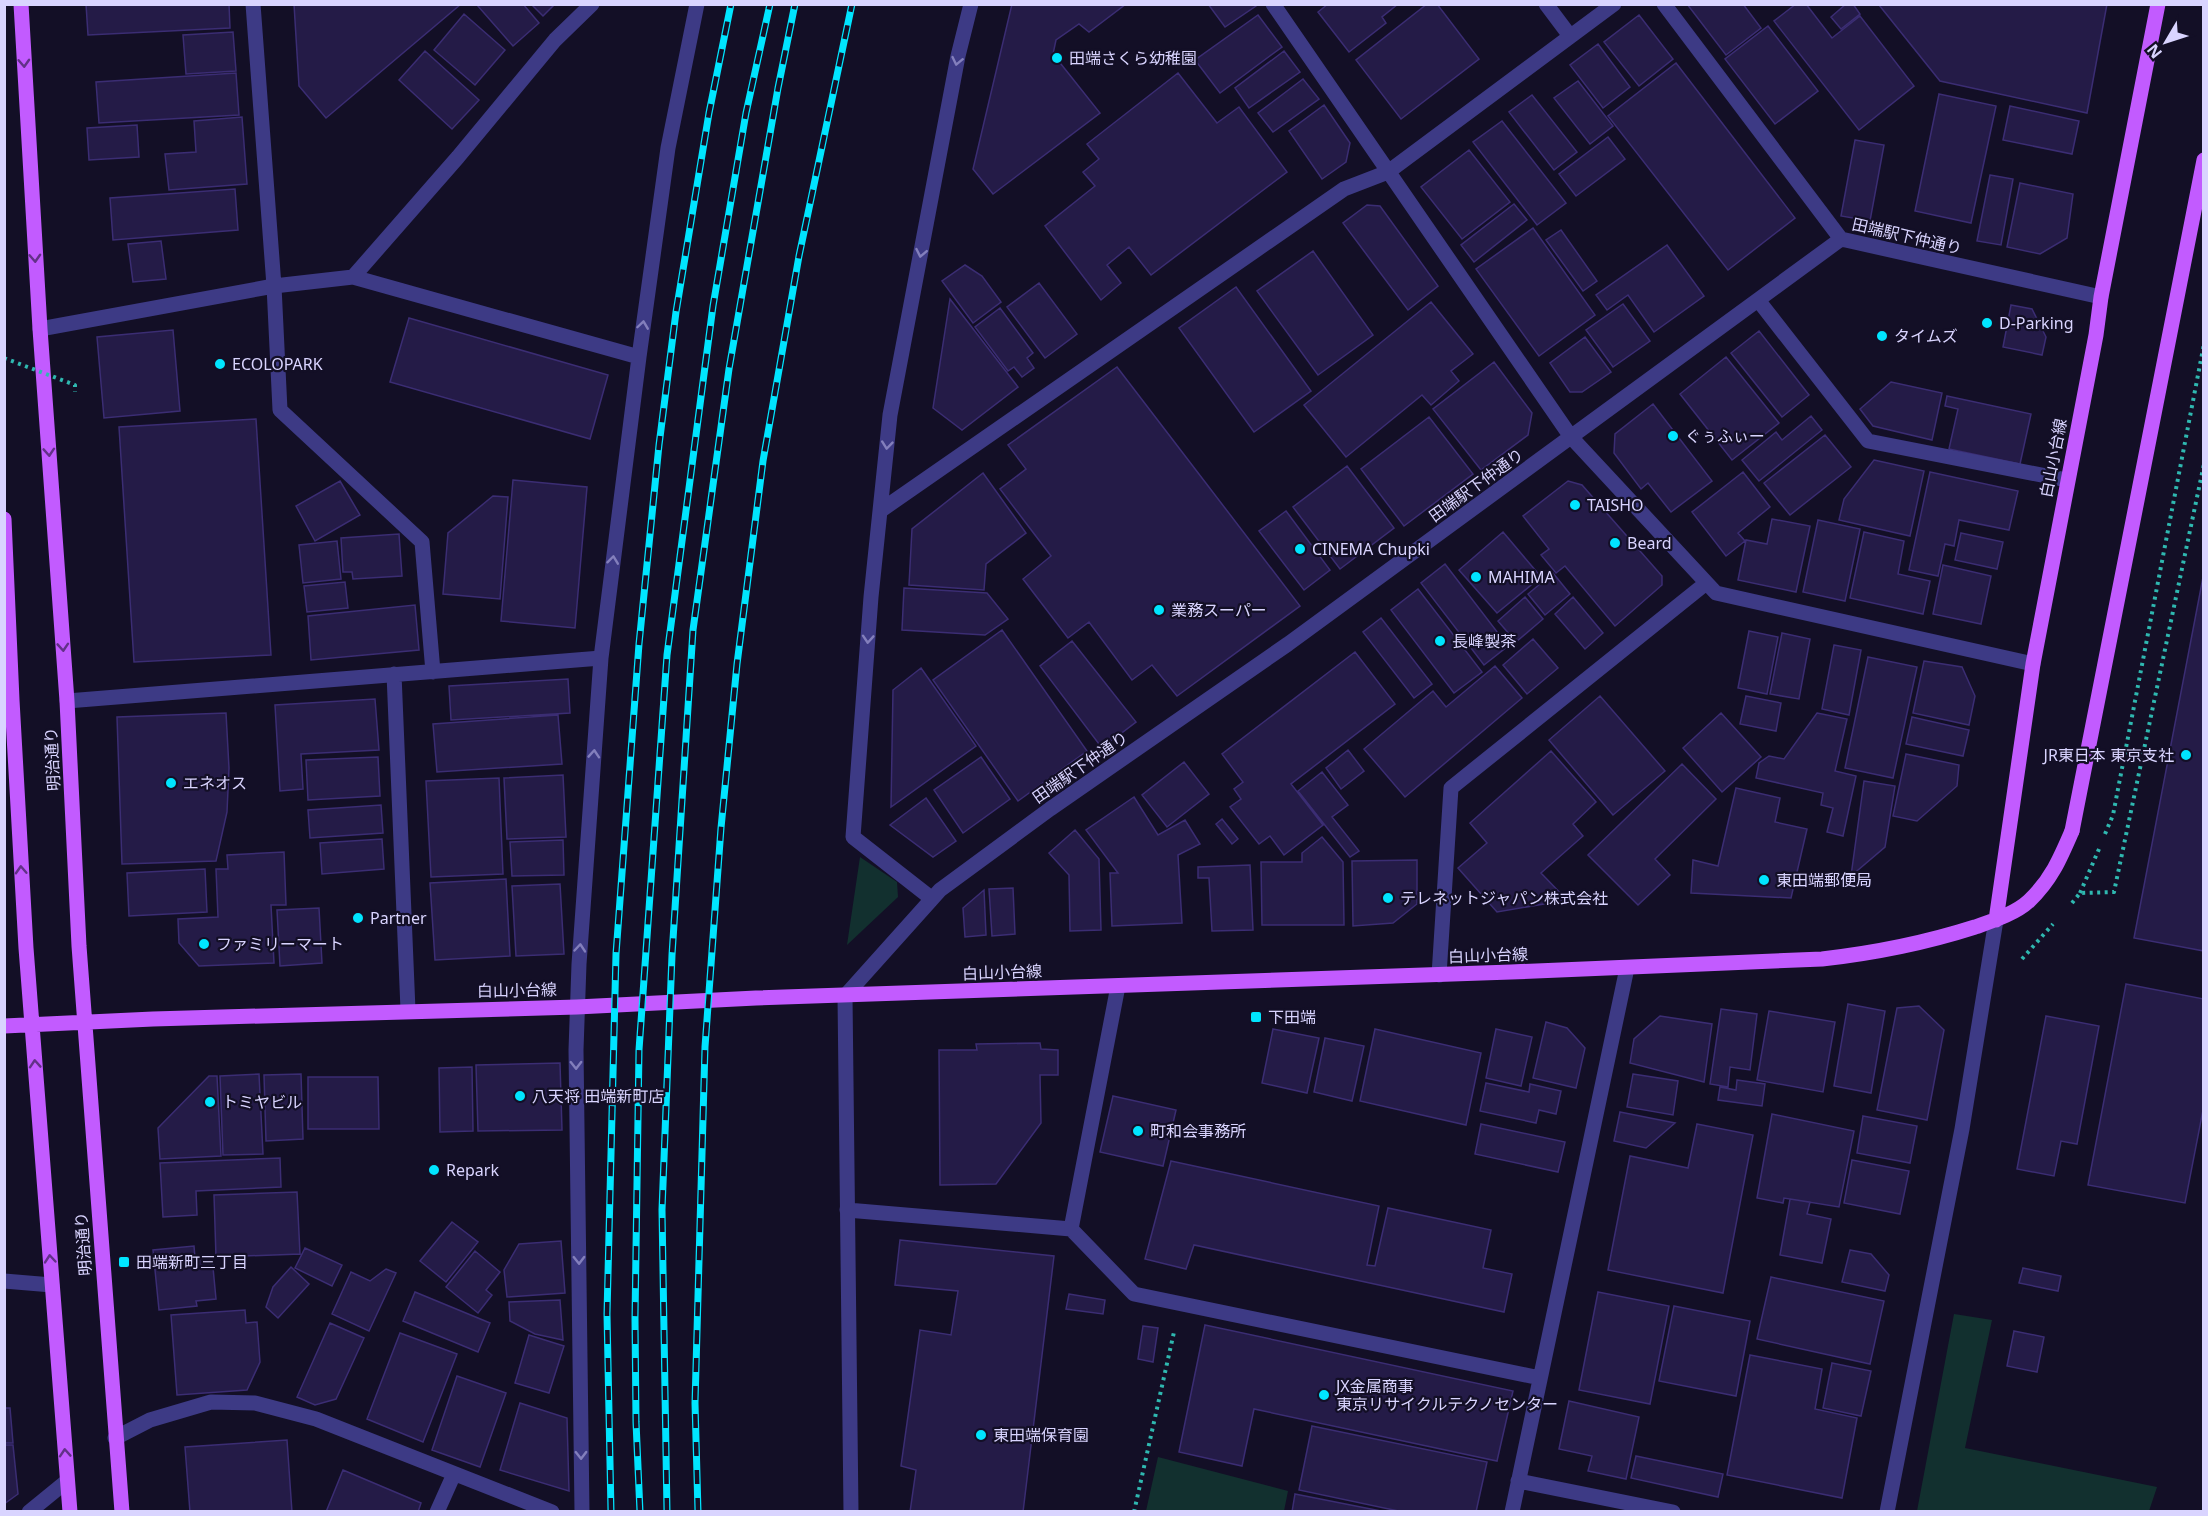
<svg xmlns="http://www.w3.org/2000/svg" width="2208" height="1516" font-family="'Noto Sans','Noto Sans JP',sans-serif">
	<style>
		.green { fill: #12302f }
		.building { fill: #241b47; stroke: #3b2d73; stroke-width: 1.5 }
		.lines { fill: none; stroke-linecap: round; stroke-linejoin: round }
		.path { stroke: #2fb8b0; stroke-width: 4; stroke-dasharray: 3 4.5; stroke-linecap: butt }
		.minor { stroke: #3d3a85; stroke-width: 15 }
		.major { stroke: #c25bff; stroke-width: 15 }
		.rail-casing { stroke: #00e5ff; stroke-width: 7 }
		.rail { stroke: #130f26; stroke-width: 4.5; stroke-dasharray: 14; stroke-linecap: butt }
		.path-bridge { stroke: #2fb8b0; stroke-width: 4; stroke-dasharray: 3 4.5; stroke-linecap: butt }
		.major-bridge { stroke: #c25bff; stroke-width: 15 }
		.oneway { stroke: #837fbc }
		.oneway2 { stroke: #623188 }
		.poi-dot { fill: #00e5ff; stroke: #130f26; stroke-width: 2 }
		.labels { text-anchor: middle; stroke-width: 4.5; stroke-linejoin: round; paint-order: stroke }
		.poi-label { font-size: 16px; fill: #d9d4ff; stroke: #130f26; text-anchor: start }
		.street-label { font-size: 16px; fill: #d9d4ff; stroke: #130f26 }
	</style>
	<rect width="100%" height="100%" fill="#130f26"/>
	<path class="green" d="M860,857L897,882L898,897L847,945Z
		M1954,1314L1992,1320L1965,1448L2157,1487L2149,1511H1917Z
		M1158,1457L1288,1491L1284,1511H1146Z"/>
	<path class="building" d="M86,4H229L230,28L88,35Z
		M294,4H461L326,118L299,86Z
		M523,4L539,23L513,46L477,5Z
		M531,4H555L543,16Z
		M1012,4H1126L1089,32L1079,24L1056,40L1053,54L1100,113L993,194L973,169Z
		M1208,4H1255L1256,6L1225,27Z
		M1328,4H1398L1382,17L1386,23L1349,52L1318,12Z
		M1427,4H1437L1479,59L1401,119L1356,60Z
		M1687,4H1743L1761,28L1726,55Z
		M1796,4H1806L1832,38L1860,16L1914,86L1859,130L1774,21Z
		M1846,4H1853L1860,14L1841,29L1831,17Z
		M2107,4L2087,113L1940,81L1879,5Z
		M464,14L505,50L475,85L434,50Z
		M1258,15L1282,47L1220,93L1195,60Z
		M1639,15L1673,59L1639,86L1604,42Z
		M1768,26L1818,91L1775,124L1725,59Z
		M233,32L236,71L186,74L183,35Z
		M1598,44L1630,87L1603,108L1570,65Z
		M425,51L479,100L452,129L399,80Z
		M1284,51L1300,72L1249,108L1235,88Z
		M1676,63L1795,218L1728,270L1608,116Z
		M236,73L239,115L99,123L96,82Z
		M1178,73L1217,123L1239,107L1287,172L1151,275L1129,247L1107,265L1121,283L1101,300L1045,226L1095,186L1083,172L1099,159L1087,144Z
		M1303,79L1319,99L1273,132L1258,113Z
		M1578,81L1613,126L1590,144L1554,98Z
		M1939,94L1996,106L1971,223L1915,211Z
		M1532,95L1577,152L1554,170L1509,112Z
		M1324,105L1350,143L1346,162L1322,179L1289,131Z
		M2010,106L2079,121L2072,154L2003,140Z
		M242,117L247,184L169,190L165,154L196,152L194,121Z
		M1502,121L1566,203L1537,225L1473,142Z
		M137,125L139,157L89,160L87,128Z
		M1608,137L1625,159L1576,196L1559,174Z
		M1855,140L1884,145L1870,221L1841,216Z
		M1469,150L1510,202L1462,239L1421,187Z
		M1990,175L2013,179L2001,245L1977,241Z
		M2020,183L2073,194L2067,238L2040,254L2007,247Z
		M235,189L238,230L113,240L110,198Z
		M1514,204L1527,220L1474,262L1461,245Z
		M1367,205L1380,206L1438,286L1408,310L1343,223Z
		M1533,228L1595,315L1539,356L1476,269Z
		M1561,230L1597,281L1583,291L1546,240Z
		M161,241L166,279L133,282L128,244Z
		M1667,245L1704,296L1654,332L1628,295L1607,310L1596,295Z
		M1313,251L1373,335L1318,375L1257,291Z
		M965,265L982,276L1001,302L973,323L942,281Z
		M1039,283L1077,334L1045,358L1007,307Z
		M1236,287L1311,391L1254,432L1179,328Z
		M950,299L1018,387L962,430L933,408Z
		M1431,302L1473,354L1451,371L1459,381L1431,405L1422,395L1346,457L1304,405Z
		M1623,304L1650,341L1613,367L1586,330Z
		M2011,305L2032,309L2046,337L2042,355L2003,347Z
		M1000,308L1033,353L1027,358L1034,368L1022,377L1014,367L1008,371L975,327Z
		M409,318L608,375L590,439L390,382Z
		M173,330L180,411L104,418L97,337Z
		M1759,331L1809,395L1782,417L1731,353Z
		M1585,337L1611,372L1582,392H1570L1550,363Z
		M1726,357L1779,423L1732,460L1680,394Z
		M1494,362L1532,413L1528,435L1481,470L1433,409Z
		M1117,367L1300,606L1177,696L1152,665L1132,680L1089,622L1068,638L1023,579L1051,556L1000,489L1026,469L1008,445Z
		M1891,382L1942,393L1932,440L1873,426L1860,409Z
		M1947,396L2031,414L2020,464L1949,449L1958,409L1945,406Z
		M1653,404L1712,481L1671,512L1648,483L1641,489L1614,453L1615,434Z
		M1811,416L1822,430L1759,481L1742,460L1776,432L1782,440Z
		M1429,417L1473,474L1404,526L1361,469Z
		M256,419L271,655L134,662L119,427Z
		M1825,435L1851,467L1790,515L1764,483Z
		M1874,460L1924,471L1910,536L1839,520L1844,499Z
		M1347,466L1394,528L1340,569L1293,507Z
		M1743,472L1770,507L1738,533L1745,541L1726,556L1692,512Z
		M1930,472L2018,491L2009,530L1959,520L1954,546L1945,544L1938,576L1909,570Z
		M983,473L1026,533L986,564L984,590L909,585L912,529Z
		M513,480L587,487L575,628L501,621Z
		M340,481L360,515L315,541L296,506Z
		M1568,481L1582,485L1662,576V585L1615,626L1565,566L1556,573L1541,555L1549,549L1523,516Z
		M493,496L508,497L500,599L443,594L448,533Z
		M1286,511L1330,570L1304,590L1259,531Z
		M1772,519L1810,526L1796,592L1738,580L1746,540L1767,544Z
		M1818,520L1860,529L1845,601L1803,592Z
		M1503,532L1541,577L1497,613L1459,570Z
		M1864,532L1904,541L1898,574L1930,581L1923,614L1850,598Z
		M1961,533L2003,542L1997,569L1955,560Z
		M399,534L402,576L353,579L352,572H343L341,538Z
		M337,541L341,579L303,583L299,545Z
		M1445,564L1508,646L1484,665L1421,583Z
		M1943,565L1991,576L1981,624L1933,614Z
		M2204,572V951L2134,938Z
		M1553,573L1570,594L1545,615L1528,594Z
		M345,582L348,608L307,612L304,586Z
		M904,588L987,593L1008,619L985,635L902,630Z
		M1418,589L1482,672L1454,693L1391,610Z
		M1525,597L1543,619L1516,642L1498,621Z
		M1573,597L1603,633L1585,649L1555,614Z
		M415,605L419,650L311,660L308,616Z
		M1381,618L1432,684L1414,698L1363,632Z
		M1002,630L1087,751L1018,801L933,680Z
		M1749,631L1778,637L1767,694L1738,688Z
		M1782,633L1810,639L1799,699L1770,694Z
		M1533,639L1558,668L1527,694L1503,665Z
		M1072,641L1136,722L1102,748L1040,666Z
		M1834,645L1861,650L1849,715L1822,709Z
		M1355,652L1395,704L1291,784L1323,825L1284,855L1270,836L1259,844L1230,807L1241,799L1234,789L1243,782L1222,754Z
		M1868,657L1917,667L1893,778L1845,768Z
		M1924,661L1962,667L1975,696L1969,725L1913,713Z
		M1495,666L1522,698L1405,797L1364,749L1433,691L1446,707Z
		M921,668L976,746L891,807L893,690Z
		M568,679L570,713L451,720L449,686Z
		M1600,696L1665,771L1613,815L1549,740Z
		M1746,696L1781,703L1776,731L1740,724Z
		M375,699L379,750L301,754L303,789L280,791L275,705Z
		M226,713L229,768L227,812L216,861L122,864L117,717Z
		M1721,713L1761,757L1722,792L1683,748Z
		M1817,713L1847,719L1835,771L1856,776L1843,836L1827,832L1833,808L1821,805L1823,793L1756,778L1759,763L1769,756L1784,759Z
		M558,715L562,764L437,772L433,724Z
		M1912,717L1969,730L1963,756L1906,744Z
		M1348,750L1364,771L1341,789L1326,768Z
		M1551,751L1596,802L1573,824L1583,836L1541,873L1567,900L1497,912L1458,868L1487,843L1470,823Z
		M1906,754L1959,765L1957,786L1917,821L1893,816Z
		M378,757L380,796L308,800L306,760Z
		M981,757L1010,799L963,833L934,790Z
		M1184,762L1209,794L1167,827L1142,795Z
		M1682,764L1716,799L1655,859L1670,875L1638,905L1588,855Z
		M1322,772L1348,805L1332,817L1359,851L1350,857L1298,791Z
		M563,775L566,837L507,839L504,778Z
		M499,778L503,874L431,877L426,781Z
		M1864,781L1895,786L1885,847L1851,876Z
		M1736,788L1780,798L1775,822L1807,829L1791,898L1691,893L1693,860L1718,866Z
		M1134,797L1158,835L1185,820L1200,844L1178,855L1182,923L1112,926L1110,873H1118L1086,830Z
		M926,798L956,841L933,857L890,825Z
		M381,805L383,833L310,838L308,810Z
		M1222,819L1238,839L1232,844L1216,824Z
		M1075,830L1099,859L1101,930L1070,931L1069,875L1049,853Z
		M1322,837L1343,862L1344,925H1262L1261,862H1302V853Z
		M382,839L384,869L322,874L320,843Z
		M563,840L564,875L512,876L510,842Z
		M284,852L286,905H271L274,963L199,966L179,943L178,919L218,917L216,869H228L227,855Z
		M1417,860V904L1393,923L1353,926L1352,861Z
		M1250,865L1253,930L1212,931L1209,878H1198V867Z
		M205,869L207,912L129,916L127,873Z
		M506,879L510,956L435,960L430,883Z
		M560,884L564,954L516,956L512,886Z
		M1013,888L1015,934L992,936L989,889Z
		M984,890L986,935L965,937L963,908Z
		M319,908L322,963L280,966L277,910Z
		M2126,984L2204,999V1105L2185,1203L2088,1185Z
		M1848,1004L1885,1011L1871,1093L1834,1086Z
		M1919,1006L1944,1030L1927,1120L1877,1110L1897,1008Z
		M1721,1009L1757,1014L1750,1070L1730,1067L1728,1087L1710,1084Z
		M1769,1011L1835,1022L1823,1092L1757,1080Z
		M1660,1016L1712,1024L1704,1082L1630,1063L1634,1039Z
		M2046,1016L2099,1026L2077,1144L2061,1141L2054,1176L2017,1169Z
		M1546,1022L1567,1028L1585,1048L1576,1088L1533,1078Z
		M1273,1029L1319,1038L1307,1093L1262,1083Z
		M1375,1029L1481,1053L1466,1125L1360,1101Z
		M1496,1029L1532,1037L1521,1086L1486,1078Z
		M1325,1038L1364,1046L1352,1101L1314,1092Z
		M1040,1043L1041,1049L1058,1050V1075H1040L1041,1123L996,1184L940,1185L939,1050H977L976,1044Z
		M560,1063L562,1130L478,1131L476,1065Z
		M472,1067L473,1131L440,1132L439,1068Z
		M259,1074L263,1154L223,1155L220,1076Z
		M301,1074L303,1139L266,1141L264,1075Z
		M1633,1074L1678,1081L1673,1115L1627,1107Z
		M209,1076H217L221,1156L160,1159L158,1128Z
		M308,1077H378L379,1129H308Z
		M1737,1080L1765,1084L1762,1106L1718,1100L1720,1087L1736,1090Z
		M1486,1083L1529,1092L1530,1084L1561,1091L1556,1114L1539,1110L1536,1123L1480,1111Z
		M1113,1096L1176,1110L1163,1166L1100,1152Z
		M1620,1112L1675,1123L1646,1148L1614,1141Z
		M1772,1114L1854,1131L1839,1207L1784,1198L1783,1203L1757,1198Z
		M1863,1116L1917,1126L1910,1163L1857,1153Z
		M1481,1124L1565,1142L1558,1172L1475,1154Z
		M1697,1124L1753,1135L1723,1293L1608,1270L1630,1156L1688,1168Z
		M280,1158L281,1187L196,1191L197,1215L163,1217L160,1163Z
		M1852,1160L1909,1171L1900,1214L1844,1203Z
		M1171,1161L1379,1206L1367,1265L1375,1266L1388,1208L1491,1230L1483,1268L1512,1274L1504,1312L1194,1245L1186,1269L1145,1259Z
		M297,1192L300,1254L216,1257L214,1195Z
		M1790,1199L1810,1202L1807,1214L1831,1219L1822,1263L1780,1255Z
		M452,1222L478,1242L446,1282L420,1261Z
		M900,1240L1054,1256L1023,1512H910L916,1470L901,1466L920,1330L951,1335L958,1291L895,1285Z
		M561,1241L565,1293L507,1297L504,1270L519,1244Z
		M194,1246L195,1258L212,1257L216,1299L196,1301L197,1306L159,1310L153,1250Z
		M305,1248L342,1265L332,1286L295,1268Z
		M1850,1250L1871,1254L1889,1275L1885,1291L1842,1282Z
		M475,1251L500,1272L486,1290L492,1295L478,1313L446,1287Z
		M291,1267L309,1284L278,1318L266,1307L273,1287Z
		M2023,1268L2061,1276L2058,1291L2019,1283Z
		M386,1269L396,1273L369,1331L332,1314L351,1272L370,1281Z
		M1771,1277L1884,1301L1870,1364L1757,1339Z
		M415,1292L490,1323L478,1352L403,1321Z
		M1598,1292L1669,1306L1650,1404L1579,1390Z
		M1069,1294L1105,1300L1103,1314L1066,1309Z
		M560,1300L563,1340L535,1334L510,1321L509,1302Z
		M1674,1306L1750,1321L1736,1396L1659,1381Z
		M245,1310L246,1323L257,1322L260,1362L247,1390L177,1395L171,1315Z
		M330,1323L364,1338L336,1399L315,1405L297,1397Z
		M1205,1325L1513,1391L1497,1461L1254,1409L1242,1466L1179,1452Z
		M1143,1326L1158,1328L1153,1362L1138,1359Z
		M2014,1331L2044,1337L2037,1372L2007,1366Z
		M400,1333L457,1354L423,1442L367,1419Z
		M529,1335L564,1346L549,1393L515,1383Z
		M1750,1355L1822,1369L1815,1409L1857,1418L1842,1498L1727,1475Z
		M1832,1363L1871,1371L1861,1416L1823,1408Z
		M457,1376L506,1393L480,1467L432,1450Z
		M1569,1401L1639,1417L1626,1479L1588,1471L1592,1456L1559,1449Z
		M520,1403L567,1418L569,1491L500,1470Z
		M4,1408H10L13,1443H4Z
		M1312,1426L1487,1462L1476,1512H1403L1299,1490Z
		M287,1440L292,1512H190L185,1447Z
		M4,1445H13L18,1494L4,1504Z
		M1636,1456L1723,1474L1718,1497L1631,1478Z
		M343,1470L421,1503L418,1512H326Z
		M1295,1494L1386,1512H1292Z"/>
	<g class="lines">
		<path class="path" d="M2072,903L2080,893L2114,892L2204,464
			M2022,959L2053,924
			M1134,1512L1174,1332"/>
		<path class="minor" d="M253,4L274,286L280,410L422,542L433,672
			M1273,4L1571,437L1716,593L2033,664
			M1546,4L1570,36
			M1664,4L1841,239
			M353,277L458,157L555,40L592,4
			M1758,300L1868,441L2067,480
			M40,329L274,286L353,277L639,357
			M880,511L1344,189L1388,172L1614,4
			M394,674L408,1010
			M67,701L601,658
			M931,898L853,837L871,597L890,415L958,56L971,4
			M1439,975L1451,788L1705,584
			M1118,986L1071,1229L1134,1294L1540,1378
			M847,1210L1071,1229
			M4,1281L52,1285
			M115,1438L150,1420L211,1402L255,1403L316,1419L552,1512
			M1518,1481L1673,1512
			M29,1512L67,1481
			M437,1512L454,1474
			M582,1512L576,1050L579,964L601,658L639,357L668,148L697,4
			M851,1512L845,996L940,890L1050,809L1288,644L1841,239L2101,297
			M1512,1512L1627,968
			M1887,1512L1962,1129L1996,920"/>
		<path class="major" d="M21,4L40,329L67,701L79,946L122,1512
			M4,519L12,700L26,948L70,1512
			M1996,920L2033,664L2096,335L2101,297L2158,4
			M4,1026L153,1019L577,1007L756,998L1511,972L1822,959C1875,953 1925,943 1975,927C1992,921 2015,914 2029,901C2051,880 2060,859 2072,831"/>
		<g class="rail-casing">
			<path id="rail" d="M611,1512L607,1314L616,954L639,644L659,445L676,312L709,113L731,4
				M640,1512L636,1422L635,1318L639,1050L667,655L713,306L746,113L770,4
				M667,1512L662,1210L672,955L693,630L729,369L778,88L795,4
				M698,1512L695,1403L705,1047L721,828L737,664L763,461L799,256L852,4"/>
		</g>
		<use href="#rail" class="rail"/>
		<path class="path-bridge" d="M4,358L75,385V392
			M2105,834L2113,815L2204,344
			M2080,893L2099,849"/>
		<path class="major-bridge" d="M2072,831L2204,160"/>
	</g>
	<defs><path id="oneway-chevron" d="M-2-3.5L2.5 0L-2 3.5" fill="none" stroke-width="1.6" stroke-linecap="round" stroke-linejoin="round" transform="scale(1.5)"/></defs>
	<g class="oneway">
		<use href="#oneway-chevron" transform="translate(957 61) rotate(102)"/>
		<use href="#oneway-chevron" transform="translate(921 253) rotate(101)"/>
		<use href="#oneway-chevron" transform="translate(643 325) rotate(-82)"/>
		<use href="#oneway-chevron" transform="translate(887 445) rotate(96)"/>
		<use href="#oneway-chevron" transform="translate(613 560) rotate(-83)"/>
		<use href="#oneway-chevron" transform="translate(868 639) rotate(94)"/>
		<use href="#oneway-chevron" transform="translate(594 754) rotate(-86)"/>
		<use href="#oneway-chevron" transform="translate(580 948) rotate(-85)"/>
		<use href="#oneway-chevron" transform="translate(576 1065) rotate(89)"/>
		<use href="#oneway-chevron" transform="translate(579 1260) rotate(89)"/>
		<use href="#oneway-chevron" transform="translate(581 1455) rotate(89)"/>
	</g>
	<g class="oneway2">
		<use href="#oneway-chevron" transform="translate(24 63) rotate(87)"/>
		<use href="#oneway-chevron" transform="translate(35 258) rotate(87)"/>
		<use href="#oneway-chevron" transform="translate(49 452) rotate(86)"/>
		<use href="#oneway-chevron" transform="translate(63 647) rotate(86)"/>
		<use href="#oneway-chevron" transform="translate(21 870) rotate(-93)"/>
		<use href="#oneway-chevron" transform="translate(35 1064) rotate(-94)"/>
		<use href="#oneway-chevron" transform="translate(50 1259) rotate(-95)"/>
		<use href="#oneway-chevron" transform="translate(65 1453) rotate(-94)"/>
	</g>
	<g class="poi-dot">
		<circle cx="1057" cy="58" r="6"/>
		<circle cx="1987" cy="323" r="6"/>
		<circle cx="1882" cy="336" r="6"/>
		<circle cx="220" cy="364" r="6"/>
		<circle cx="1673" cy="436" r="6"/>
		<circle cx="1575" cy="505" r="6"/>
		<circle cx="1615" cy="543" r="6"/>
		<circle cx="1300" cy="549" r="6"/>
		<circle cx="1476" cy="577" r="6"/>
		<circle cx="1159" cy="610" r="6"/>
		<circle cx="1440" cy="641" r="6"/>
		<circle cx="2186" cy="755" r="6"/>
		<circle cx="171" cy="783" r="6"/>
		<circle cx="1764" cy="880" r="6"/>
		<circle cx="1388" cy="898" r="6"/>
		<circle cx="358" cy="918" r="6"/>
		<circle cx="204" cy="944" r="6"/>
		<rect x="1250" y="1011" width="12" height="12" rx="3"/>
		<circle cx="520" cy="1096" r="6"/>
		<circle cx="210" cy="1102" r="6"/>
		<circle cx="1138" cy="1131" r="6"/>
		<circle cx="434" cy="1170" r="6"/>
		<rect x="118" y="1256" width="12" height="12" rx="3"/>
		<circle cx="1324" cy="1395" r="6"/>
		<circle cx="981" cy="1435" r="6"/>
	</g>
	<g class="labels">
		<g class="poi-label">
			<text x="1069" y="64">田端さくら幼稚園</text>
			<text x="1999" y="329">D-Parking</text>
			<text x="1894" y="342">タイムズ</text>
			<text x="232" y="370">ECOLOPARK</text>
			<text x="1685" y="442">ぐぅふぃー</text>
			<text x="1587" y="511">TAISHO</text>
			<text x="1627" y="549">Beard</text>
			<text x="1312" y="555">CINEMA Chupki</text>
			<text x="1488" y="583">MAHIMA</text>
			<text x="1171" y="616">業務スーパー</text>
			<text x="1452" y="647">長峰製茶</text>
			<text x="2174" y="761" text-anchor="end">JR東日本 東京支社</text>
			<text x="183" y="789">エネオス</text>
			<text x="1776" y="886">東田端郵便局</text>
			<text x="1400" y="904">テレネットジャパン株式会社</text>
			<text x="370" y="924">Partner</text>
			<text x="216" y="950">ファミリーマート</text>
			<text x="1268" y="1023">下田端</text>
			<text x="532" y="1102">八天将 田端新町店</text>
			<text x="222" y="1108">トミヤビル</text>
			<text x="1150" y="1137">町和会事務所</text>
			<text x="446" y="1176">Repark</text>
			<text x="136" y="1268">田端新町三丁目</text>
			<text x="1336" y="1392">JX金属商事<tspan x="1336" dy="18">東京リサイクルテクノセンター</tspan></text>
			<text x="993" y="1441">東田端保育園</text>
		</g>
		<g class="street-label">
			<text transform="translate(1907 236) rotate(13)" y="6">田端駅下仲通り</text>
			<text transform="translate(2053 458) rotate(-79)" y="6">白山小台線</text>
			<text transform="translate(1476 485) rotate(-36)" y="6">田端駅下仲通り</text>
			<text transform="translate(52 759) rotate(-93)" y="6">明治通り</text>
			<text transform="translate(1080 767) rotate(-35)" y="6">田端駅下仲通り</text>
			<text transform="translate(1488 955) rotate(-2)" y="6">白山小台線</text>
			<text transform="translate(1002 972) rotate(-2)" y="6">白山小台線</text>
			<text transform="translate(517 990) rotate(-1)" y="6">白山小台線</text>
			<text transform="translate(83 1244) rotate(-94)" y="6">明治通り</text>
		</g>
	</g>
	<rect width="2208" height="1516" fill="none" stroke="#d9d4ff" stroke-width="12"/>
	<g transform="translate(2166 42) rotate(231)" stroke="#130f26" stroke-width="4.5" paint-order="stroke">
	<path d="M0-4.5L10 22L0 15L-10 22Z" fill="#d9d4ff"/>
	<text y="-9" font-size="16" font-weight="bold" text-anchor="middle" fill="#d9d4ff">N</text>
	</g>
</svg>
